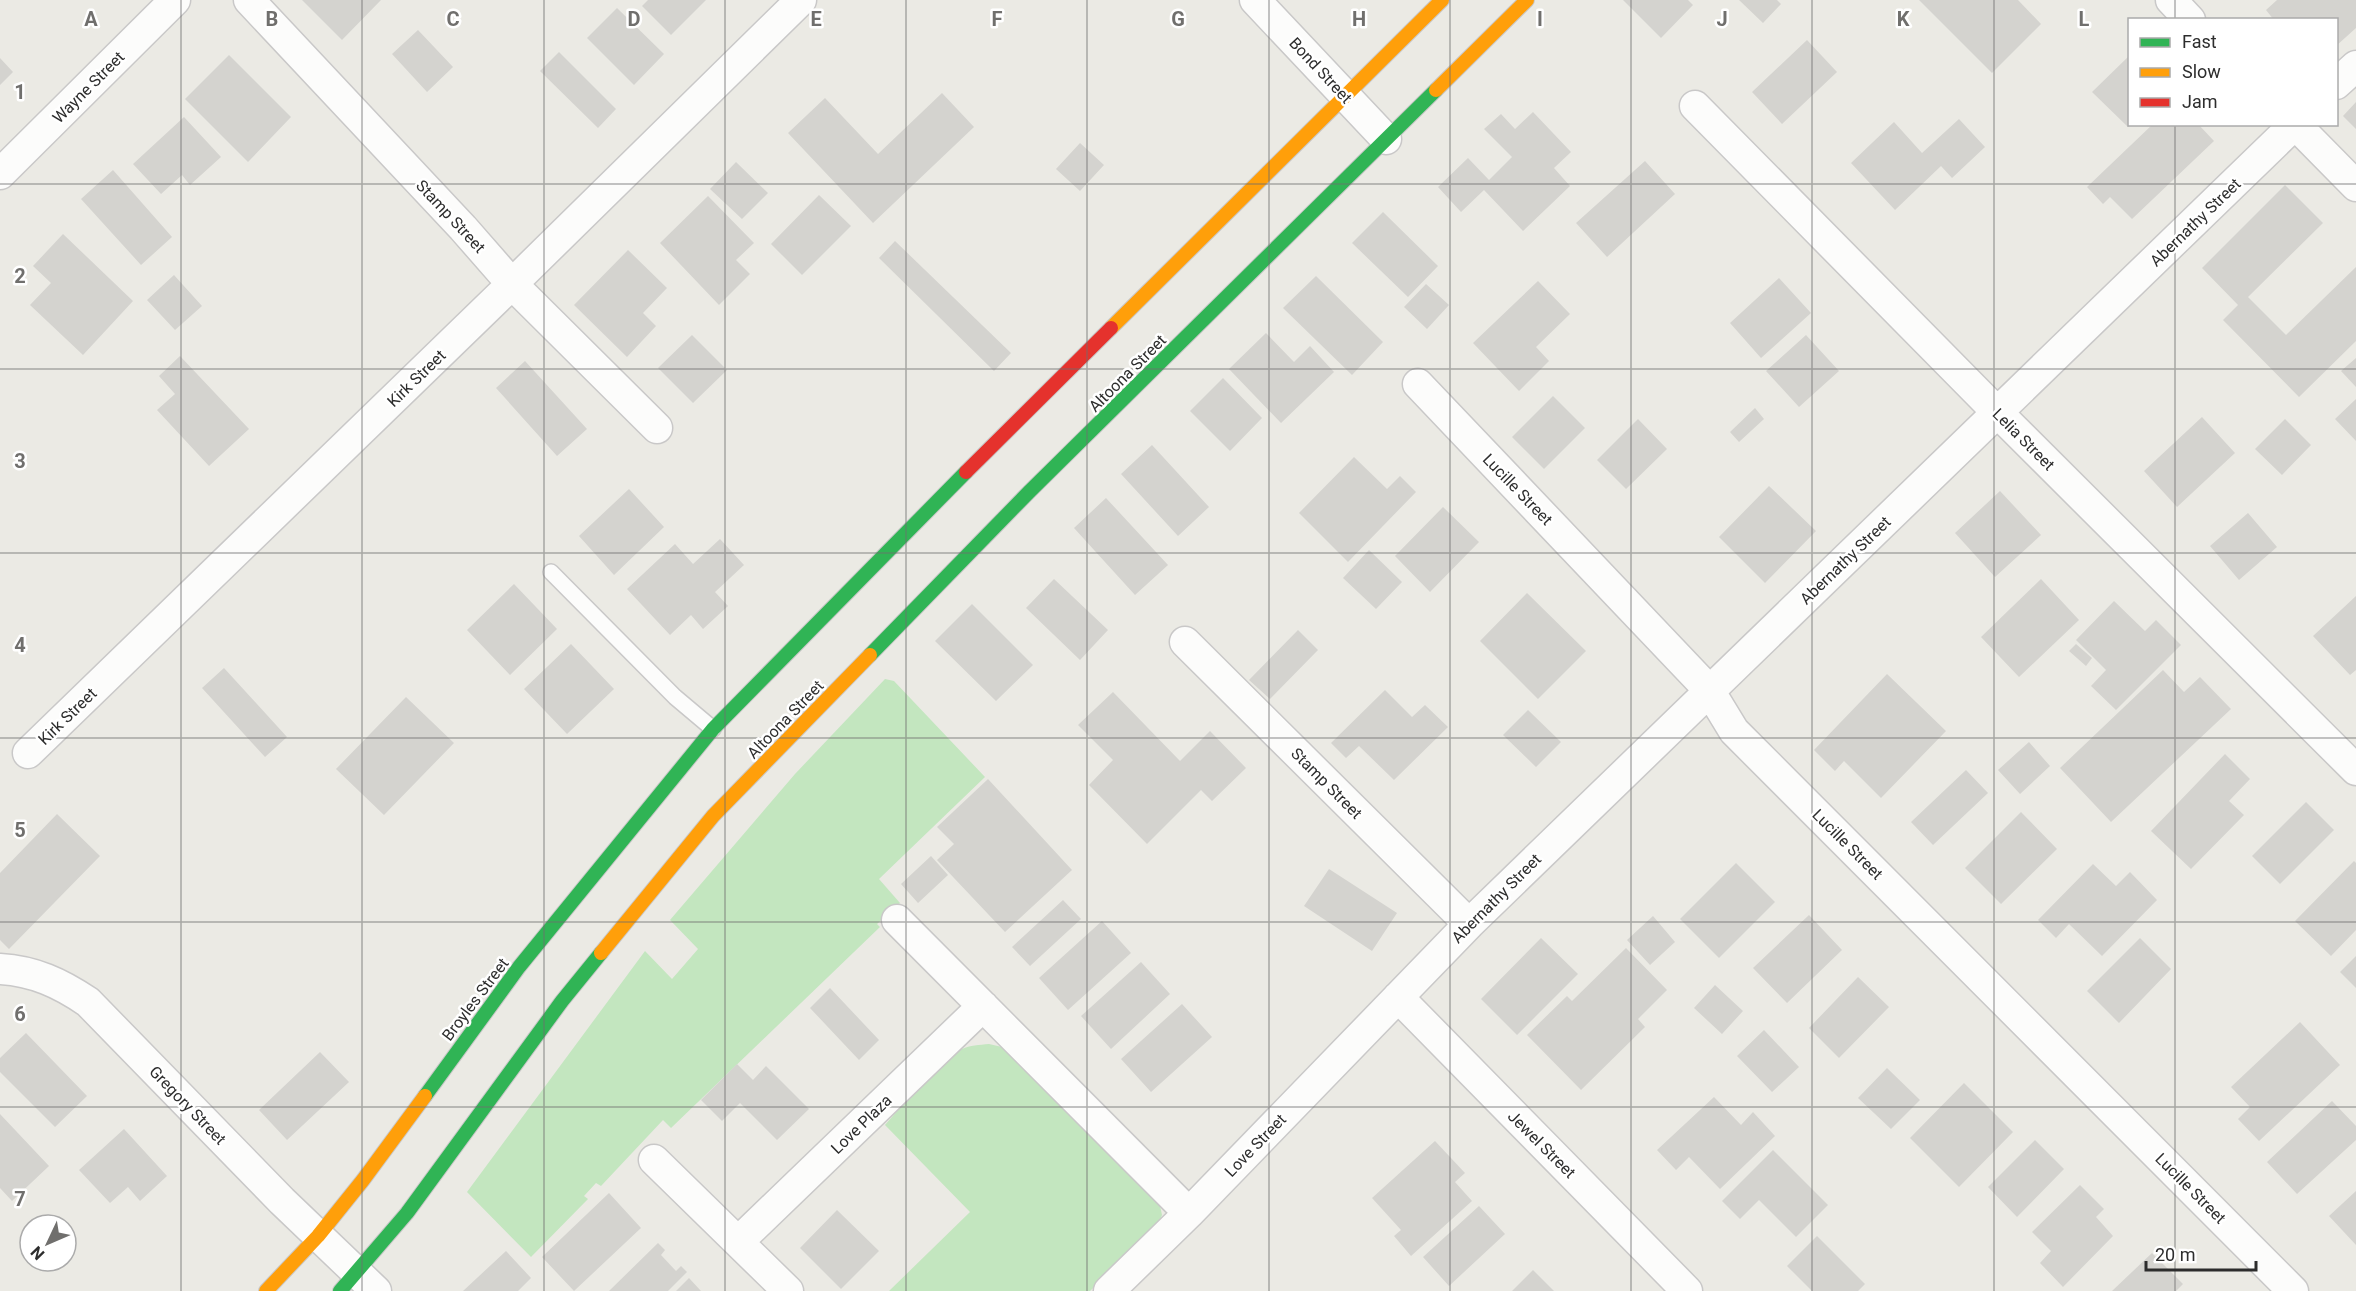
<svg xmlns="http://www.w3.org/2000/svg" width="2356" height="1291" font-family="Roboto,sans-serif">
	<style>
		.green { fill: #c3e6bf }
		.building { fill: #d4d3cf }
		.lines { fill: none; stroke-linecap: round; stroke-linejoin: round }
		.lane-casing { stroke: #c9c8c8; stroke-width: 18 }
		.street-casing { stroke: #c9c8c8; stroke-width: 33 }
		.fast-casing { stroke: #c9c8c8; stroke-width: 16 }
		.slow-casing { stroke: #c9c8c8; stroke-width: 16 }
		.jam-casing { stroke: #c9c8c8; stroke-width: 16 }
		.lane { stroke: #fcfcfb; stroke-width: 15 }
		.street { stroke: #fcfcfb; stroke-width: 30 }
		.fast { stroke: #30b455; stroke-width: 14 }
		.slow { stroke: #ff9f0a; stroke-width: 14 }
		.jam { stroke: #e5322d; stroke-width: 14 }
		.grid { fill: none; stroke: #706f6d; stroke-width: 1.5; stroke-opacity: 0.55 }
		.labels { text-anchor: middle; stroke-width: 5; stroke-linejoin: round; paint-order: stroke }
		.street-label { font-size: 16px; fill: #2d2d2d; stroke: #fff }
		.grid-label { font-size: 20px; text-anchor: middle; font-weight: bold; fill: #706f6d; stroke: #fff; stroke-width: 5; stroke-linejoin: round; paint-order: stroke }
	</style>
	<rect width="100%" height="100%" fill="#ebeae4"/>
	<path class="green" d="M885,679L894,681L985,777L879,879L900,903L877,924L880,927L671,1128L663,1120L601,1186L596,1183L584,1196L588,1199L531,1257L467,1192L645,951L672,979L698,949L670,920L795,774Z
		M989,1044L1002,1047L1012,1056L1159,1201L1162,1215L1157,1227L1090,1291H889L970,1212L885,1125C904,1104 937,1062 962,1049C970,1045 979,1045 989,1044Z"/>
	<path class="building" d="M302,0H381L342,40Z
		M648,0H706L671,35L642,6Z
		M1623,0H1688L1693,5L1661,38Z
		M1739,0H1777L1781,4L1763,23Z
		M1919,0H2018L2041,24L1992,73Z
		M2277,0H2356V28L2336,46V20H2274L2266,10Z
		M617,8L664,54L634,85L587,38Z
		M418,30L453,67L427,92L392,54Z
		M1807,40L1837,72L1782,124L1752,92Z
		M559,52L616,109L598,128L540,71Z
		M229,55L291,117L248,162L185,99Z
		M2130,55V126L2128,127L2092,92Z
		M0,58L13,72L0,85Z
		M942,93L974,127L873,223L788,133L825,98L878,154Z
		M2356,102V129L2343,116Z
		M1533,112L1571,152L1554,168L1570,186L1523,231L1484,190L1461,212L1438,187L1468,158L1489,180L1512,157L1484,129L1501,114L1515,129Z
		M184,117L221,157L190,185L182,175L161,194L133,164Z
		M1959,119L1985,147L1952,178L1941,166L1895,210L1851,163L1894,122L1922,153Z
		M2153,124H2198L2214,141L2132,219L2110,197L2103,204L2087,187Z
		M1080,143L1104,165L1080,191L1056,169Z
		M1645,161L1675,194L1607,257L1576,223Z
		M736,162L768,193L742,219L710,189Z
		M113,170L172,237L141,265L81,199Z
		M2285,185L2323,223L2248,297L2286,335L2356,267V341L2299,397L2223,320L2238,305L2202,268Z
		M819,195L851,226L802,275L771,244Z
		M708,196L754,243L736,260L750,274L719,305L660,243Z
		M1383,212L1438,266L1408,297L1352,243Z
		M63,234L133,301L83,355L30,305L51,283L33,266Z
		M895,241L1011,353L994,371L879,258Z
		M628,250L667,288L643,313L656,326L627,357L574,305Z
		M174,275L202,306L175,330L147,300Z
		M1316,276L1383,342L1352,375L1283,308Z
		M1779,278L1811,313L1761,358L1730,323Z
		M1538,281L1570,314L1536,347L1549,361L1519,391L1473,343Z
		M1426,284L1449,305L1427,329L1404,307Z
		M1266,333L1294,362L1310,346L1334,372L1281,423L1229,369Z
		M692,335L727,370L693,403L658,368Z
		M1806,335L1839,371L1799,407L1766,371Z
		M180,356L249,429L209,466L157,410L175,394L159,376Z
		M2356,358V387L2341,371Z
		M525,361L587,429L557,456L496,388Z
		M1223,378L1262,418L1230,451L1190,411Z
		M1553,396L1585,428L1544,469L1512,437Z
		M2356,399V441L2335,419Z
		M1755,408L1764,419L1739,442L1730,432Z
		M2202,417L2235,453L2177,507L2144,471Z
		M1638,419L1667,449L1626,489L1597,460Z
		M2285,419L2311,445L2282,475L2255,449Z
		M1152,445L1209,507L1178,536L1121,474Z
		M1354,457L1387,489L1400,476L1416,492L1348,562L1299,513Z
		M1769,486L1816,531L1765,583L1719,537Z
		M629,489L664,527L614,575L579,536Z
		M2000,491L2041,535L1995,577L1955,533Z
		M1106,498L1168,565L1135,595L1074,528Z
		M1443,507L1479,542L1430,592L1395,556Z
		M2248,513L2277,547L2239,580L2210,546Z
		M720,539L744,565L715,592L728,606L703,629L691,615L670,635L627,589L675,544L693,564Z
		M1369,550L1402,582L1376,609L1343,578Z
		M1054,579L1108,630L1080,660L1026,608Z
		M2041,579L2079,620L2019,677L1981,637Z
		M514,584L557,629L510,675L467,630Z
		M1527,593L1586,651L1538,699L1480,641Z
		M2356,596V670L2350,675L2313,636Z
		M2114,601L2145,631L2156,620L2181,645L2116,710L2091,686L2106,670L2076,640Z
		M972,604L1033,665L996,701L935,641Z
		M1298,630L1318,650L1270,699L1249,680Z
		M571,644L614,689L567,734L524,689Z
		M2076,644L2092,658L2086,666L2069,651Z
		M224,668L287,737L265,757L202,688Z
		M2163,670L2184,692L2200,677L2231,709L2111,822L2060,768Z
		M1887,674L1946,731L1881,798L1844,761L1835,771L1814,750Z
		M1385,690L1412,717L1425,705L1448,727L1394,780L1359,746L1346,758L1331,743Z
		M1113,692L1180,761L1210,731L1246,768L1212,801L1201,790L1147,844L1089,785L1113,760L1078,725Z
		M406,697L454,743L384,815L336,769Z
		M1528,710L1561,742L1536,767L1503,735Z
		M2029,742L2050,766L2020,794L1998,770Z
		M2225,754L2250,779L2229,801L2244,815L2191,869L2151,831Z
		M1966,770L1988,793L1933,845L1911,822Z
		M988,779L1072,870L1005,932L937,860L954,844L937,827Z
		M2306,802L2334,830L2280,884L2252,856Z
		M2021,812L2057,849L2001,904L1965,868Z
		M57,814L100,856L9,949L0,940V873Z
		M931,856L948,875L918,903L901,884Z
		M2354,861L2356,863V930L2331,956L2295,921Z
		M1736,863L1775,902L1719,958L1680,919Z
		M2093,864L2116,886L2130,872L2157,900L2102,956L2069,924L2056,938L2038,920Z
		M1329,869L1397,913L1372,951L1304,906Z
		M1063,900L1081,919L1030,966L1012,947Z
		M1809,915L1842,950L1787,1003L1753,968Z
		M1653,916L1675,942L1650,965L1627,940Z
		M1102,921L1131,953L1068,1010L1039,978Z
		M1541,938L1578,974L1517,1035L1481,999Z
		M2140,938L2171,969L2119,1023L2087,991Z
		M1626,948L1667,990L1638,1019L1645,1027L1581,1090L1527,1035L1567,996L1572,1001Z
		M2356,956V988L2340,972Z
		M1141,962L1170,994L1111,1049L1081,1016Z
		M1858,977L1889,1007L1839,1058L1809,1028Z
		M1715,985L1743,1011L1722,1034L1694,1008Z
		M830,988L879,1040L859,1060L810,1008Z
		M1182,1004L1212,1037L1151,1092L1121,1059Z
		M2300,1022L2340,1065L2259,1141L2238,1119L2250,1107L2231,1087Z
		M1764,1030L1799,1067L1772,1092L1737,1056Z
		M26,1033L87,1096L55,1127L0,1072V1058Z
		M320,1052L349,1082L287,1140L259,1110Z
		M737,1064L753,1080L766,1066L809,1109L777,1140L740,1103L722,1121L701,1100Z
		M1887,1068L1920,1100L1891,1129L1858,1098Z
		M1964,1083L2013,1132L1959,1187L1910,1138Z
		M1714,1097L1741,1125L1753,1112L1775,1136L1720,1189L1689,1157L1676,1170L1657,1150Z
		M2332,1101L2356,1126V1140L2297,1194L2267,1162Z
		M0,1114L49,1166L12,1201L0,1188Z
		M124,1129L167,1176L140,1201L128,1187L110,1203L79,1170Z
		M2035,1140L2064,1169L2017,1217L1988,1187Z
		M1435,1141L1465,1173L1455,1182L1472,1201L1411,1256L1394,1236L1401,1230L1372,1198Z
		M1773,1150L1828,1205L1796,1237L1759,1200L1740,1219L1722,1201Z
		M2080,1185L2104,1209L2096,1217L2113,1236L2063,1287L2040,1263L2051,1251L2032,1232Z
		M2356,1191V1245L2329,1216Z
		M609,1193L641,1228L574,1291L542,1257Z
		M1479,1206L1505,1234L1449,1286L1423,1257Z
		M837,1210L879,1251L841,1289L800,1248Z
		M1817,1236L1865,1284L1858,1291H1812L1787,1266Z
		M658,1243L665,1250L661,1255L676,1271L681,1266L687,1272L668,1291H609Z
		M506,1251L531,1278L518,1291H463Z
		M2152,1253L2183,1284L2176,1291H2112Z
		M1533,1270L1554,1291H1512Z
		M689,1278L701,1291H676Z"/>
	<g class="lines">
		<g class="lane-casing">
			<path id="lane" d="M551,572L675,697L713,729"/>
		</g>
		<g class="street-casing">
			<path id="street" d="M249,0L463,228L512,284L657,428
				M1255,0L1386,139
				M2171,0L2190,20
				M2336,84L2356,66
				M1695,106L1998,413L2356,770
				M0,174L175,0
				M1418,384L1709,690L1734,731L2293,1291
				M1185,642L1469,924
				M28,753L512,284L801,0
				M897,920L1189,1213
				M0,969C34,971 60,983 88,1002L282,1201L376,1291
				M1398,997L1687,1291
				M654,1160L788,1291
				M739,1241L983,1006
				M1109,1291L1189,1213L1469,924L2295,124L2356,186"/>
		</g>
		<g class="fast-casing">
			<path id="fast" d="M870,655L1029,492L1436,90
				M425,1096L519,967L713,729L966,472
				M340,1291L407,1213L562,1001L601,953"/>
		</g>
		<g class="slow-casing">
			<path id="slow" d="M1436,90L1527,0
				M1111,328L1442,0
				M601,953L713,816L870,655
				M266,1291L318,1236L363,1180L425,1096"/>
		</g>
		<g class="jam-casing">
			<path id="jam" d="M966,472L1111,328"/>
		</g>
		<use href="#lane" class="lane"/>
		<use href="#street" class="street"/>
		<use href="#fast" class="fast"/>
		<use href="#slow" class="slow"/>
		<use href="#jam" class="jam"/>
	</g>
	<path class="grid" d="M181,0V1291M362,0V1291M544,0V1291M725,0V1291M906,0V1291M1087,0V1291M1269,0V1291M1450,0V1291M1631,0V1291M1812,0V1291M1994,0V1291M2175,0V20M2175,124V1291M0,184H2356M0,369H2356M0,553H2356M0,738H2356M0,922H2356M0,1107H2356"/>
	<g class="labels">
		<g class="street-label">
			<text transform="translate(1321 70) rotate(47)" y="6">Bond Street</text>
			<text transform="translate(88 87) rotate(-45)" y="6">Wayne Street</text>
			<text transform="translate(451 216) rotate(47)" y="6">Stamp Street</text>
			<text transform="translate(2195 222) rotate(-44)" y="6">Abernathy Street</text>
			<text transform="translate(1127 373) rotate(-45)" y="6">Altoona Street</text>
			<text transform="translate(416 378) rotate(-44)" y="6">Kirk Street</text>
			<text transform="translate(2024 439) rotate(45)" y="6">Lelia Street</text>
			<text transform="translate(1518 489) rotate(46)" y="6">Lucille Street</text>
			<text transform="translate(1845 560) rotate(-44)" y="6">Abernathy Street</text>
			<text transform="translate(67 716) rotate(-44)" y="6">Kirk Street</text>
			<text transform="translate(785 719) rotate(-46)" y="6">Altoona Street</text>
			<text transform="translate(1327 783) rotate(45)" y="6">Stamp Street</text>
			<text transform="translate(1848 844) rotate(45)" y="6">Lucille Street</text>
			<text transform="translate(1496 898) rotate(-45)" y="6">Abernathy Street</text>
			<text transform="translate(475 999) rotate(-53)" y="6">Broyles Street</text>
			<text transform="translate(188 1105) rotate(46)" y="6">Gregory Street</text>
			<text transform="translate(861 1124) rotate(-44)" y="6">Love Plaza</text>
			<text transform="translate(1542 1144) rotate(45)" y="6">Jewel Street</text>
			<text transform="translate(1255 1145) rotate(-46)" y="6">Love Street</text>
			<text transform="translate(2191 1188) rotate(45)" y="6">Lucille Street</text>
		</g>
	</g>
	<g class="grid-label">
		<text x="91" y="26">A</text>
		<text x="272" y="26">B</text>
		<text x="453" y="26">C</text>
		<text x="634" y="26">D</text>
		<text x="816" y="26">E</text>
		<text x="997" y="26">F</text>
		<text x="1178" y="26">G</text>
		<text x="1359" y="26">H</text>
		<text x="1540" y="26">I</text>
		<text x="1722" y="26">J</text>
		<text x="1903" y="26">K</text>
		<text x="2084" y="26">L</text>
		<text x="20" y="99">1</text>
		<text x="20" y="283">2</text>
		<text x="20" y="468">3</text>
		<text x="20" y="652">4</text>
		<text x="20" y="837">5</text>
		<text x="20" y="1021">6</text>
		<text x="20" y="1206">7</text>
	</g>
	<rect x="2128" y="18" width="210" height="108" fill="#ffffff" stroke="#ababab" stroke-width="1.5"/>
	<rect x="2140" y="38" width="30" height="9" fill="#30b455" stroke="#ababab" stroke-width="1.5"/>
	<text x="2182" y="48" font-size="18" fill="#2d2d2d">Fast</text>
	<rect x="2140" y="68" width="30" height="9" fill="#ff9f0a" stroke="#ababab" stroke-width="1.5"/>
	<text x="2182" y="78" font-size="18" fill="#2d2d2d">Slow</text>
	<rect x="2140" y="98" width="30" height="9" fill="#e5322d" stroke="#ababab" stroke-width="1.5"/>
	<text x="2182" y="108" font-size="18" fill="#2d2d2d">Jam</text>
	<g transform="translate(48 1243) rotate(226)"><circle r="28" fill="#ffffff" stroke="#ababab" stroke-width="1.5"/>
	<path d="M0-4.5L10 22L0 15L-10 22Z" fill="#706f6d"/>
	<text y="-9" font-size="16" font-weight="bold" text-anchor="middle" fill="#2d2d2d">N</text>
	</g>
	<path d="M2146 1261v9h110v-9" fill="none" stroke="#2d2d2d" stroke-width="3"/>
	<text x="2155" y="1261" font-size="18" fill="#2d2d2d" stroke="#ffffff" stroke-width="4.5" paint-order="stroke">20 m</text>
</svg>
